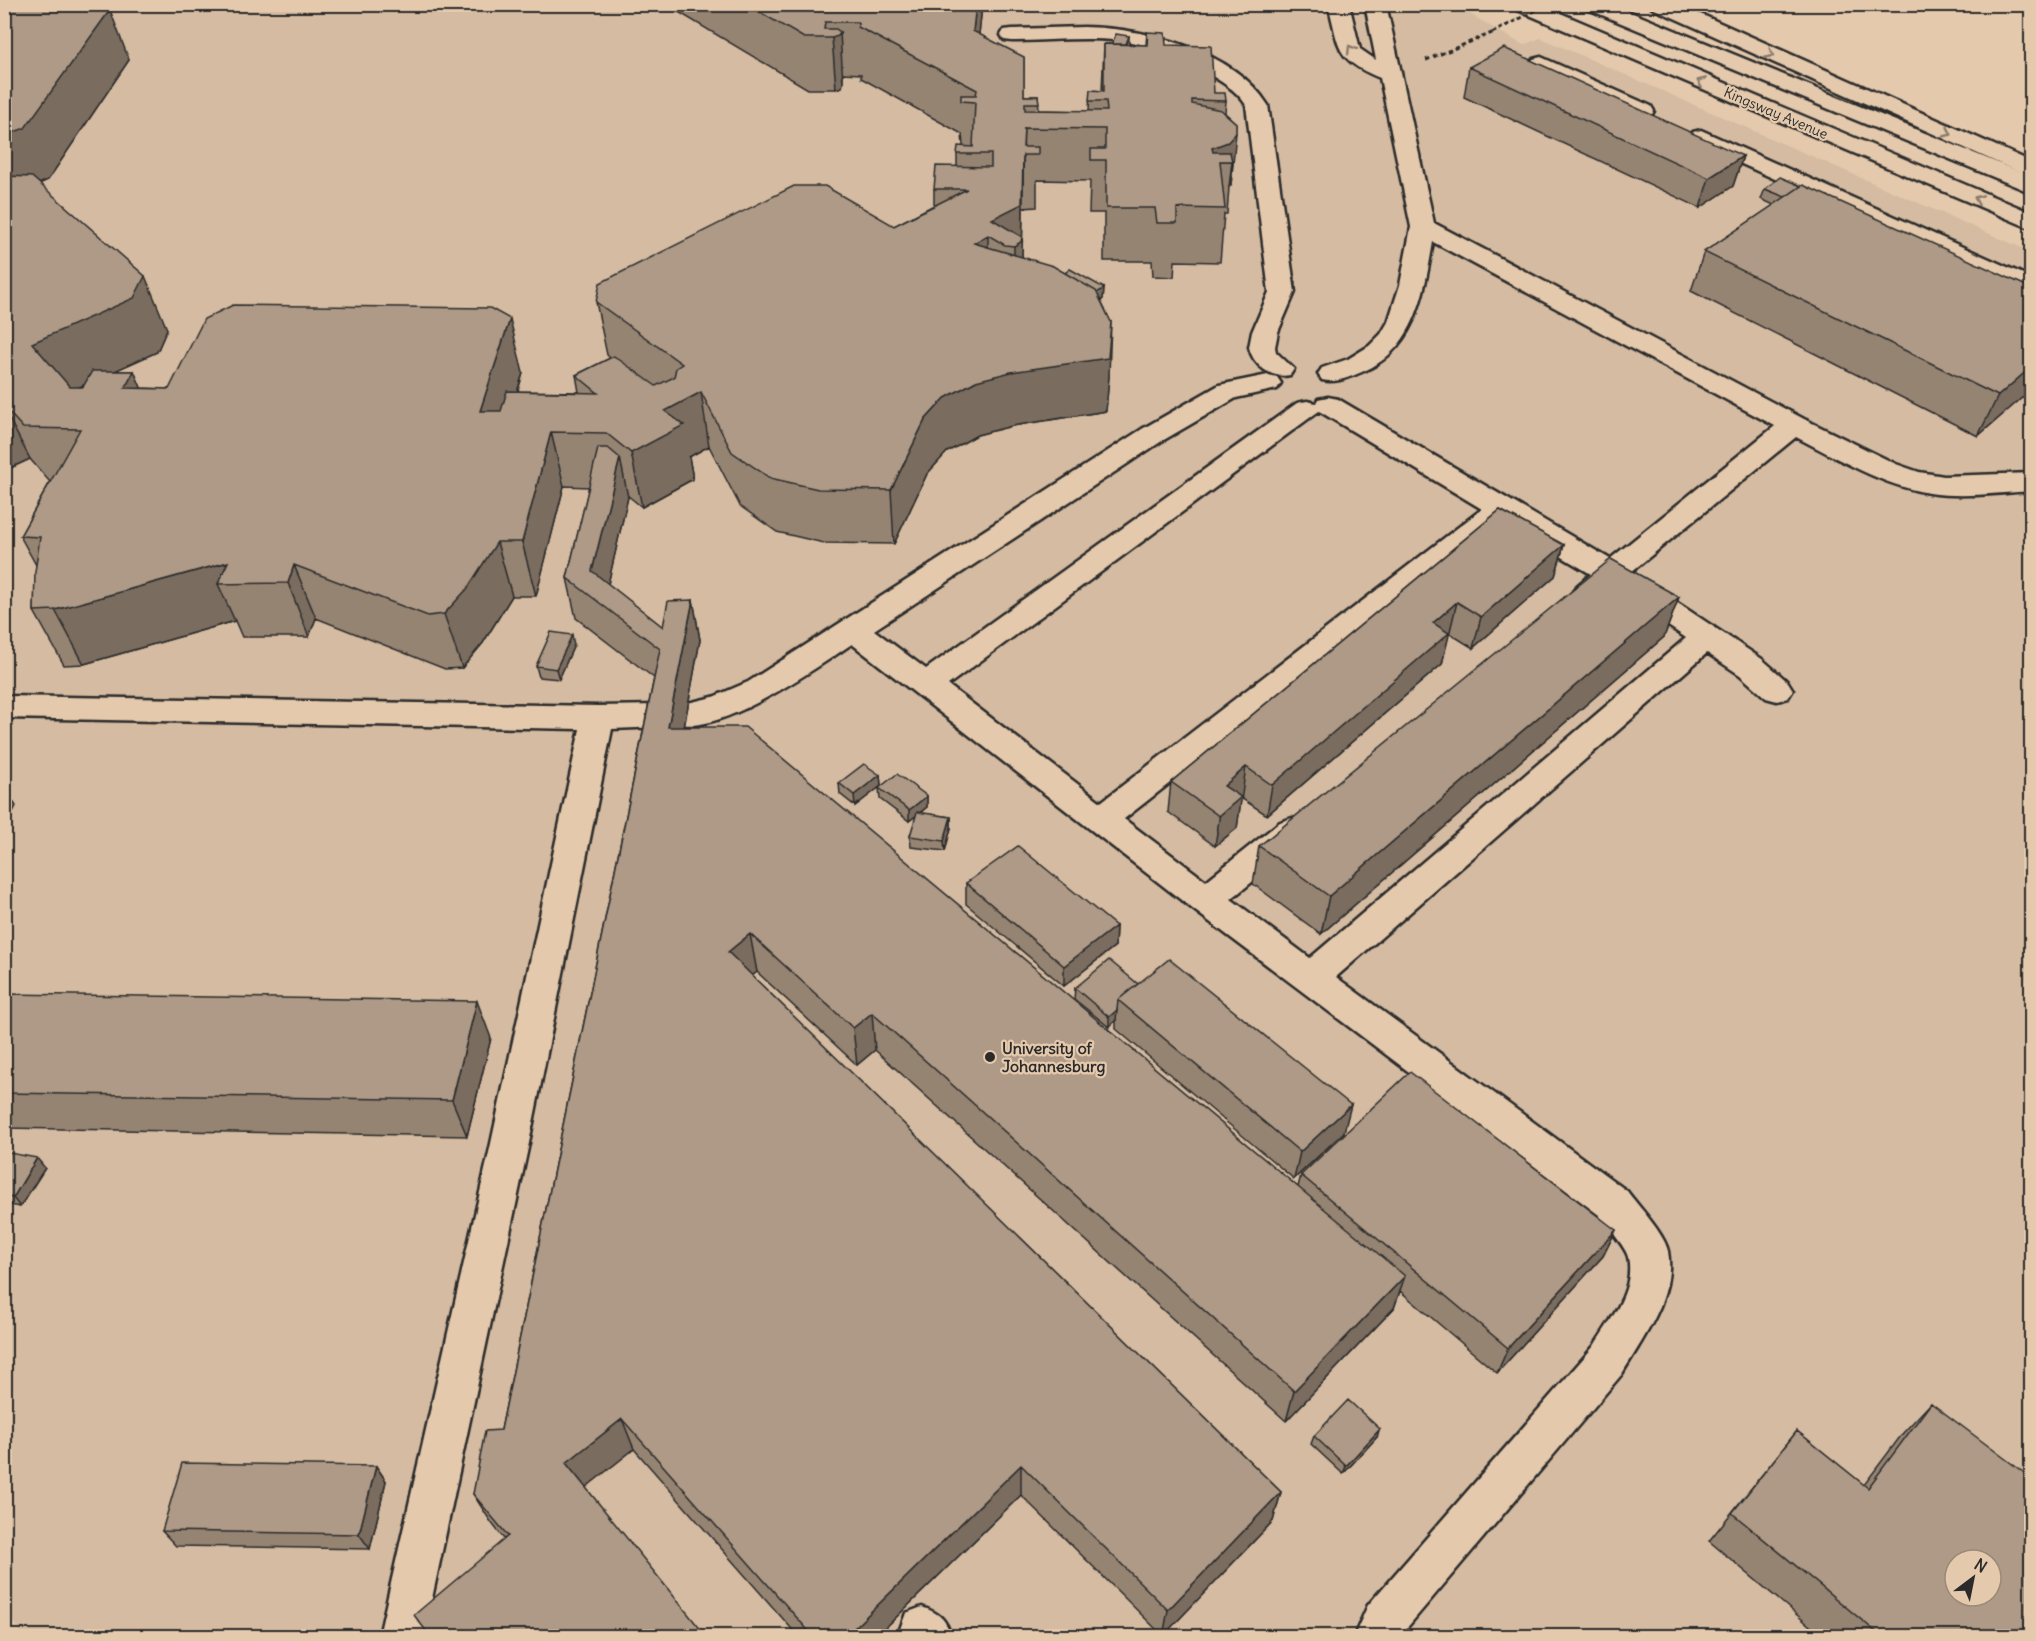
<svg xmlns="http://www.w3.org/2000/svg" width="2036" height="1641" font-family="Delius,sans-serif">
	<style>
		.built { fill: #d4bba1; fill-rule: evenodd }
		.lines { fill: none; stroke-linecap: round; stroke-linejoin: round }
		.minor-casing { stroke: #2b2b2b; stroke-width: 5 }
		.major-casing { stroke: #2b2b2b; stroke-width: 5 }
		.path { stroke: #2b2b2b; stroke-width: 3; stroke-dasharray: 4.5 3; stroke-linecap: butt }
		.minor { fill: #e4c9ac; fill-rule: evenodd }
		.major { fill: #e4c9ac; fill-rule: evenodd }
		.path-bridge { stroke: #2b2b2b; stroke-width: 3; stroke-dasharray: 4.5 3; stroke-linecap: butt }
		.wall { fill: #968473; stroke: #2b2b2b; stroke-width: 1.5 }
		.shaded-wall { fill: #7a6c5e; stroke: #2b2b2b; stroke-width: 1.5 }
		.building { fill: #ae9a86; stroke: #2b2b2b; stroke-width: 1.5; fill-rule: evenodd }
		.oneway { stroke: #887a6c }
		.poi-dot { fill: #2b2b2b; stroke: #e4c9ac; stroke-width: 2 }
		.labels { text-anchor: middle; stroke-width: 4.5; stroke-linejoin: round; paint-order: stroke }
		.far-street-label { font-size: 14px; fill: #2b2b2b; stroke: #e4c9ac }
		.poi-label { font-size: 16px; font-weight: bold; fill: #2b2b2b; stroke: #e4c9ac; text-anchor: start }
	</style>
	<rect width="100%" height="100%" fill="#e4c9ac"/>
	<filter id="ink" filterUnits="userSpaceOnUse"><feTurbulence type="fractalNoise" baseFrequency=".0167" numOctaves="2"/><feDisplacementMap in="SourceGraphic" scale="12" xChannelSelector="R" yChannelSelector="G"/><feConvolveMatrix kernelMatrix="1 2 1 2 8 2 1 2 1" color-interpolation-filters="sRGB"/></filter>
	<g filter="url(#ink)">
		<path class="built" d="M1287,4L1303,11L1395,12L1407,5H1454L1523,45L1541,38L2031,252V1636H24L4,1609V5ZM1955,1560H1991V1596H1955Z"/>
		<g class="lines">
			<g class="minor-casing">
				<path id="minor" d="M1328,4H1349L1360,49L1376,60L1365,4H1386L1434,223L1804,419L1896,464L1919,472L1944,476L2032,473V491C1998,493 1963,498 1929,493C1881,485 1839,459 1796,437L1631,572L1762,659L1788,682L1793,690L1788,698L1777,701L1766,698L1740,675L1707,653L1336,977L1627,1191C1638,1206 1664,1233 1668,1251C1676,1295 1643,1338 1622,1374L1400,1636H1354L1368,1605L1594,1346C1610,1320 1635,1291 1628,1257C1626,1247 1606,1225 1599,1215L1194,910L852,644C820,665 711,743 674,721L672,724L661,727L612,729L528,1148L424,1636H379L490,1148L580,729L4,718V696L598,706L661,705L673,709L675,706L713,697L748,682L1142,429L1219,385L1268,375L1277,377L1281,383L1277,389L1236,398L1162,441L874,630L926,669L1297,403L1307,401L1316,403L1318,399L1328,397L1338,399L1610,559L1775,426L1433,242C1424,295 1415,353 1357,374C1345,379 1334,383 1322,380L1318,374L1322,368L1348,359L1369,346L1381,334L1388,322L1400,285L1411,227L1380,78C1334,59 1340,48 1328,4ZM1319,411L1482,509L1101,802L948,685ZM1503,522L1591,574L1577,586L1572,593L1577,600C1593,605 1600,598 1612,588L1686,638L1310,958L1231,899L1304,840L1309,831L1304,822L1292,818L1280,822L1206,881L1124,819Z
					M1582,4H1611L2032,177V193L1585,8Z
					M1084,27C1144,28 1234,50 1268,105L1295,292L1278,332L1275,347L1276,352L1294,369L1290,375C1272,379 1253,366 1249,347L1252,332L1269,292L1246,105C1236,89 1219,80 1203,71C1186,62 1168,52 1149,46C1105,34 1057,41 1012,41L1004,40L1001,35L1004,30L1012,29Z
					M1541,57L1651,106L1654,111L1651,116L1643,118L1635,116L1533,69L1530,64L1533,59Z
					M1701,130L2032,278V295L1693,142L1690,137L1693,132Z
					M922,1607C939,1613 946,1619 951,1636H903L900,1629L906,1613Z"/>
			</g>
			<g class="major-casing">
				<path id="major" d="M1510,4H1539L2032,213V229L1513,8Z
					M1649,4H1678L2032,162V178L1652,8Z"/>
			</g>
			<path class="path" d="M1426,60L1492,33"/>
			<use href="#minor" class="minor"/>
			<use href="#major" class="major"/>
			<path class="path-bridge" d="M1492,33L1548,4"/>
		</g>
		<path class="wall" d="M4,4L129,60L48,180L39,184L167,329L157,352L114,371H134L141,388L169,389L523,373L518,391L579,392L576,375L610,358L607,355L596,302L894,226L934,205V189L957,166V154L963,146L962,134L861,78V74L843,73V83L842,87L836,89H808L665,4H981V15L979,34L1024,96H1038L1039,110L1089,111L1090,90L1102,91L1104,44H1112L1129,36V44L1146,45L1147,32L1166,45L1214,93L1226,101L1225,113L1236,123L1231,185L1229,187L1227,214H1224L1220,262L1175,261L1174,277L1153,276L1152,261H1104V213H1089L1090,181L1037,180V207L1023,208L1022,257L1104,288L1103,299L1101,301L1109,376L1106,411L1012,426L977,435L947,452L927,474L894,544L824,543L777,532L740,506L709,446L689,457L693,479L642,507L627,495L628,497L608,584L663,627L693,600L700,640L684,727L1298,1187L1301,1175L1616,1230L1603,1256L1497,1373L1400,1291L1394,1308L1286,1421L875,1050L857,1065L757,972L752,976L1281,1492L1273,1521L1163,1636L1021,1495L877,1636H798L634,1449L504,1539L491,1522L473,1494L501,1430L654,678L576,618L567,578L589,487L564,486L536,596H512L483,643L462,668L445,669L316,618L309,637H242L235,621L84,664L64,665L34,611L36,565L20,536L50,482L30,459L4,471Z
			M1469,67L1743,156L1733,186L1700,208L1464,97Z
			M1765,189L2031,288V390L1978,436L1691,291L1704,252L1774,205L1761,199Z
			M1500,510L1564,545L1555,576L1473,648L1449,633L1442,664L1267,815L1241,798L1237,828L1215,846L1168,812L1171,782Z
			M1679,597L1664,637L1321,934L1253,884L1259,846Z
			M574,645L559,679L539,677L536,666Z
			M880,775L881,786L855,806L840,794L839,783Z
			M879,788L927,796V807L920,813L951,817V828L945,851L911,847L910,836L917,815L909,821L880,799Z
			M966,883L1116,926L1115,946L1064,986L966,904Z
			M1138,984L1344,1132L1294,1179L1116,1029V1020L1109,1027L1074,999L1075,988Z
			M4,994L491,1038L467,1136L4,1128Z
			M4,1152L45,1168L20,1207L4,1204Z
			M1931,1403L2031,1636H1822L1709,1541L1797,1431L1864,1485L1903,1433Z
			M1314,1436L1377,1437L1343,1474L1311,1444Z
			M376,1466L386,1481L370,1549L176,1546L162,1531Z"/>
		<path class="shaded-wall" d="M976,4H981V15L974,82L973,31Z
			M110,10L129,60L48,180L18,193L4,164V136Z
			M840,32L843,83L842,87L836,89L832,38Z
			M1024,57L1023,208L1022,257L1014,299V246L992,219Z
			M1236,133L1231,185L1229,187L1232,161H1220L1217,197L1212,148Z
			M1743,156L1733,186L1700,208L1709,178Z
			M988,235V289L974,243Z
			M145,276L167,329L157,352L57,397L32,343Z
			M1104,288L1103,299L1089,308V297Z
			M510,319L523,373L494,465L480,411Z
			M1111,322L1109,376L1106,411L1012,426L977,435L947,452L927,474L894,544L891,490L925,420L945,398L976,381Z
			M2031,367V390L1978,436L1998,396Z
			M134,371L157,425L125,388Z
			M701,392L709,446L689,457L693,479L642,507L631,453L665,411Z
			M4,409L30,459L4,471Z
			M551,432L564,486L536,596L522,542Z
			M620,458L628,497L603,606L592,571Z
			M497,542L512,596L483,643L462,668L444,614Z
			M1564,545L1555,576L1473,648L1481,617Z
			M228,562L218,584L235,621L84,664L55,610Z
			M294,565L316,618L309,637L288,583Z
			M1679,597L1664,637L1321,934L1329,896Z
			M693,600L700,640L677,766L668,727Z
			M1457,602L1442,664L1267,815L1272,785L1433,623Z
			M572,635L574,645L559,679L556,669Z
			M1246,767L1237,828L1215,846L1224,786Z
			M880,775L881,786L855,806L854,795Z
			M4,788L16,806L5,828L4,827Z
			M927,796V807L909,821V810Z
			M951,817V828L945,851L944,841Z
			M1116,926L1115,946L1064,986V966Z
			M750,934L757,972L735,989L728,952Z
			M477,1001L491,1038L467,1136L452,1100Z
			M1117,1010L1116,1020L1109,1027V1017Z
			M872,1013L875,1050L857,1065L853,1028Z
			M1351,1105L1344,1132L1294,1179L1300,1152Z
			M37,1158L45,1168L20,1207L13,1198Z
			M1616,1230L1603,1256L1497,1373L1508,1348Z
			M1405,1276L1394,1308L1286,1421L1294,1391Z
			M622,1419L634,1449L580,1492L566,1463Z
			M1380,1429L1377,1437L1343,1474L1346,1466Z
			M1021,1465V1495L877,1636H846Z
			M376,1466L386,1481L370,1549L359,1534Z
			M1281,1492L1273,1521L1163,1636L1168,1610Z"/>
		<path class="building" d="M4,4H103L110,10L25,128L4,136Z
			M746,4H976L973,31L1024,57V96H1038L1039,103H1025V110L1107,111L1106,101H1089L1090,90L1104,91V44L1148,45L1147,32L1165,33L1166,45L1211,46L1214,93H1225L1226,101L1192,100V104L1221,110L1236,123V133L1228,142L1212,148L1213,152H1230L1232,161H1220L1225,209L1177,208V223H1157L1155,208H1106V160H1091V149H1105V129L1024,128L1023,147H1038V155H1023L1022,204L992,219L1022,237L1021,242L1014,246L1005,245L988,235L974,243L1053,266L1096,291L1111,322L1108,358L1011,372L976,381L945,398L925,420L891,490L818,489L770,478L732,452L701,392L665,411L684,425L631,453L606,433L551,432L522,542H497L467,589L444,614L428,616L294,565L288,583L218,584L228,562L55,610L34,611L35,572L40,537L20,536L80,429L23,428L4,407V176L32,177L145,276L134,298L32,343L70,387H83L92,371H134L125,388L169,389L204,319L233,305L490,308L510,319L480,411H501L507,391L598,393L576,375L614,356L656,386L674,377L676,368L682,364L596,302L600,283L794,186H825L894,226L967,189H934L936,166L991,167V154H957L958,146L973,147L975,102L961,101V95H976L977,90L858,27V22H825L824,29H836L840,32L838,36L832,38H804Z
			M1116,34L1129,36L1126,44H1112Z
			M1504,48L1743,156L1709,178L1469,67Z
			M1780,177L1801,186L1785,197L1765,189Z
			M1803,185L2031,288V367L1998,396L1704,252Z
			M1070,269L1104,288L1097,293L1096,291L1065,273Z
			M598,448H608L620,458L592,571L663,627L668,601L693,600L668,727H745L1405,1276L1294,1391L872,1013L853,1028L750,934L728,952L1281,1492L1168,1610L1021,1465L846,1636H813L622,1419L566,1463L706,1636H430L414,1615L508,1536L473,1494L485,1431L501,1430L660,649L567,578Z
			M1500,510L1564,545L1481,617L1457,602L1433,623L1449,633L1272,785L1246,767L1224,786L1241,797L1219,816L1171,782Z
			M1611,559L1679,597L1329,896L1259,846Z
			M551,632L572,635L556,669L536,666Z
			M864,764L880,775L854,795L839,783Z
			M897,774L927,796L909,810L879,788Z
			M917,812L951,817L944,841L910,836Z
			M1018,846L1116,926L1064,966L966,883Z
			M1169,959L1351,1105L1300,1152L1118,1000Z
			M1109,960L1138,984L1118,1000L1117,1010L1109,1017L1075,988Z
			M4,994L477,1001L452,1100L4,1093Z
			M1410,1072L1616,1230L1508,1348L1301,1175Z
			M4,1152L37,1158L13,1198L4,1196Z
			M1348,1400L1380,1429L1346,1466L1314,1436Z
			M1931,1403L2031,1478V1636H1881L1732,1513L1797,1431L1868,1488ZM1955,1560H1991V1596H1955Z
			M182,1463L376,1466L359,1534L162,1531Z"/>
		<defs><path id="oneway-chevron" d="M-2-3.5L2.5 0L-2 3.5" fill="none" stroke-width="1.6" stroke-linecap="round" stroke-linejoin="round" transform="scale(1.5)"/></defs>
		<g class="oneway">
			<use href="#oneway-chevron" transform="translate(1351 49) rotate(-121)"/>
			<use href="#oneway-chevron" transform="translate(1770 54) rotate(24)"/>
			<use href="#oneway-chevron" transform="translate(1701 82) rotate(-157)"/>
			<use href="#oneway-chevron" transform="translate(1948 133) rotate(24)"/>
			<use href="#oneway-chevron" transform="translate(1978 199) rotate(-157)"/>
		</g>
	</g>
	<circle class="poi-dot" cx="990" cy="1057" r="6"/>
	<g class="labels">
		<g class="far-street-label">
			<text transform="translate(1776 113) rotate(23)" y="5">Kingsway Avenue</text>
		</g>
		<g class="poi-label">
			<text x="1002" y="1054">University of<tspan x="1002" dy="18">Johannesburg</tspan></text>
		</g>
	</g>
	<rect width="2036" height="1641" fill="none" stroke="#e4c9ac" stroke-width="24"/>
	<rect x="12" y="12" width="2012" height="1617" fill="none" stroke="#2b2b2b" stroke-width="2" filter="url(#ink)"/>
	<g transform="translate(1973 1578) rotate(32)"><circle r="28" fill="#e4c9ac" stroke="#9a8a78" stroke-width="1.5"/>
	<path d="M0-4.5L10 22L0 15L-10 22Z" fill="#2b2b2b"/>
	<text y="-9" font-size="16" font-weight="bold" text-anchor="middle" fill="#2b2b2b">N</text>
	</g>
</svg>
